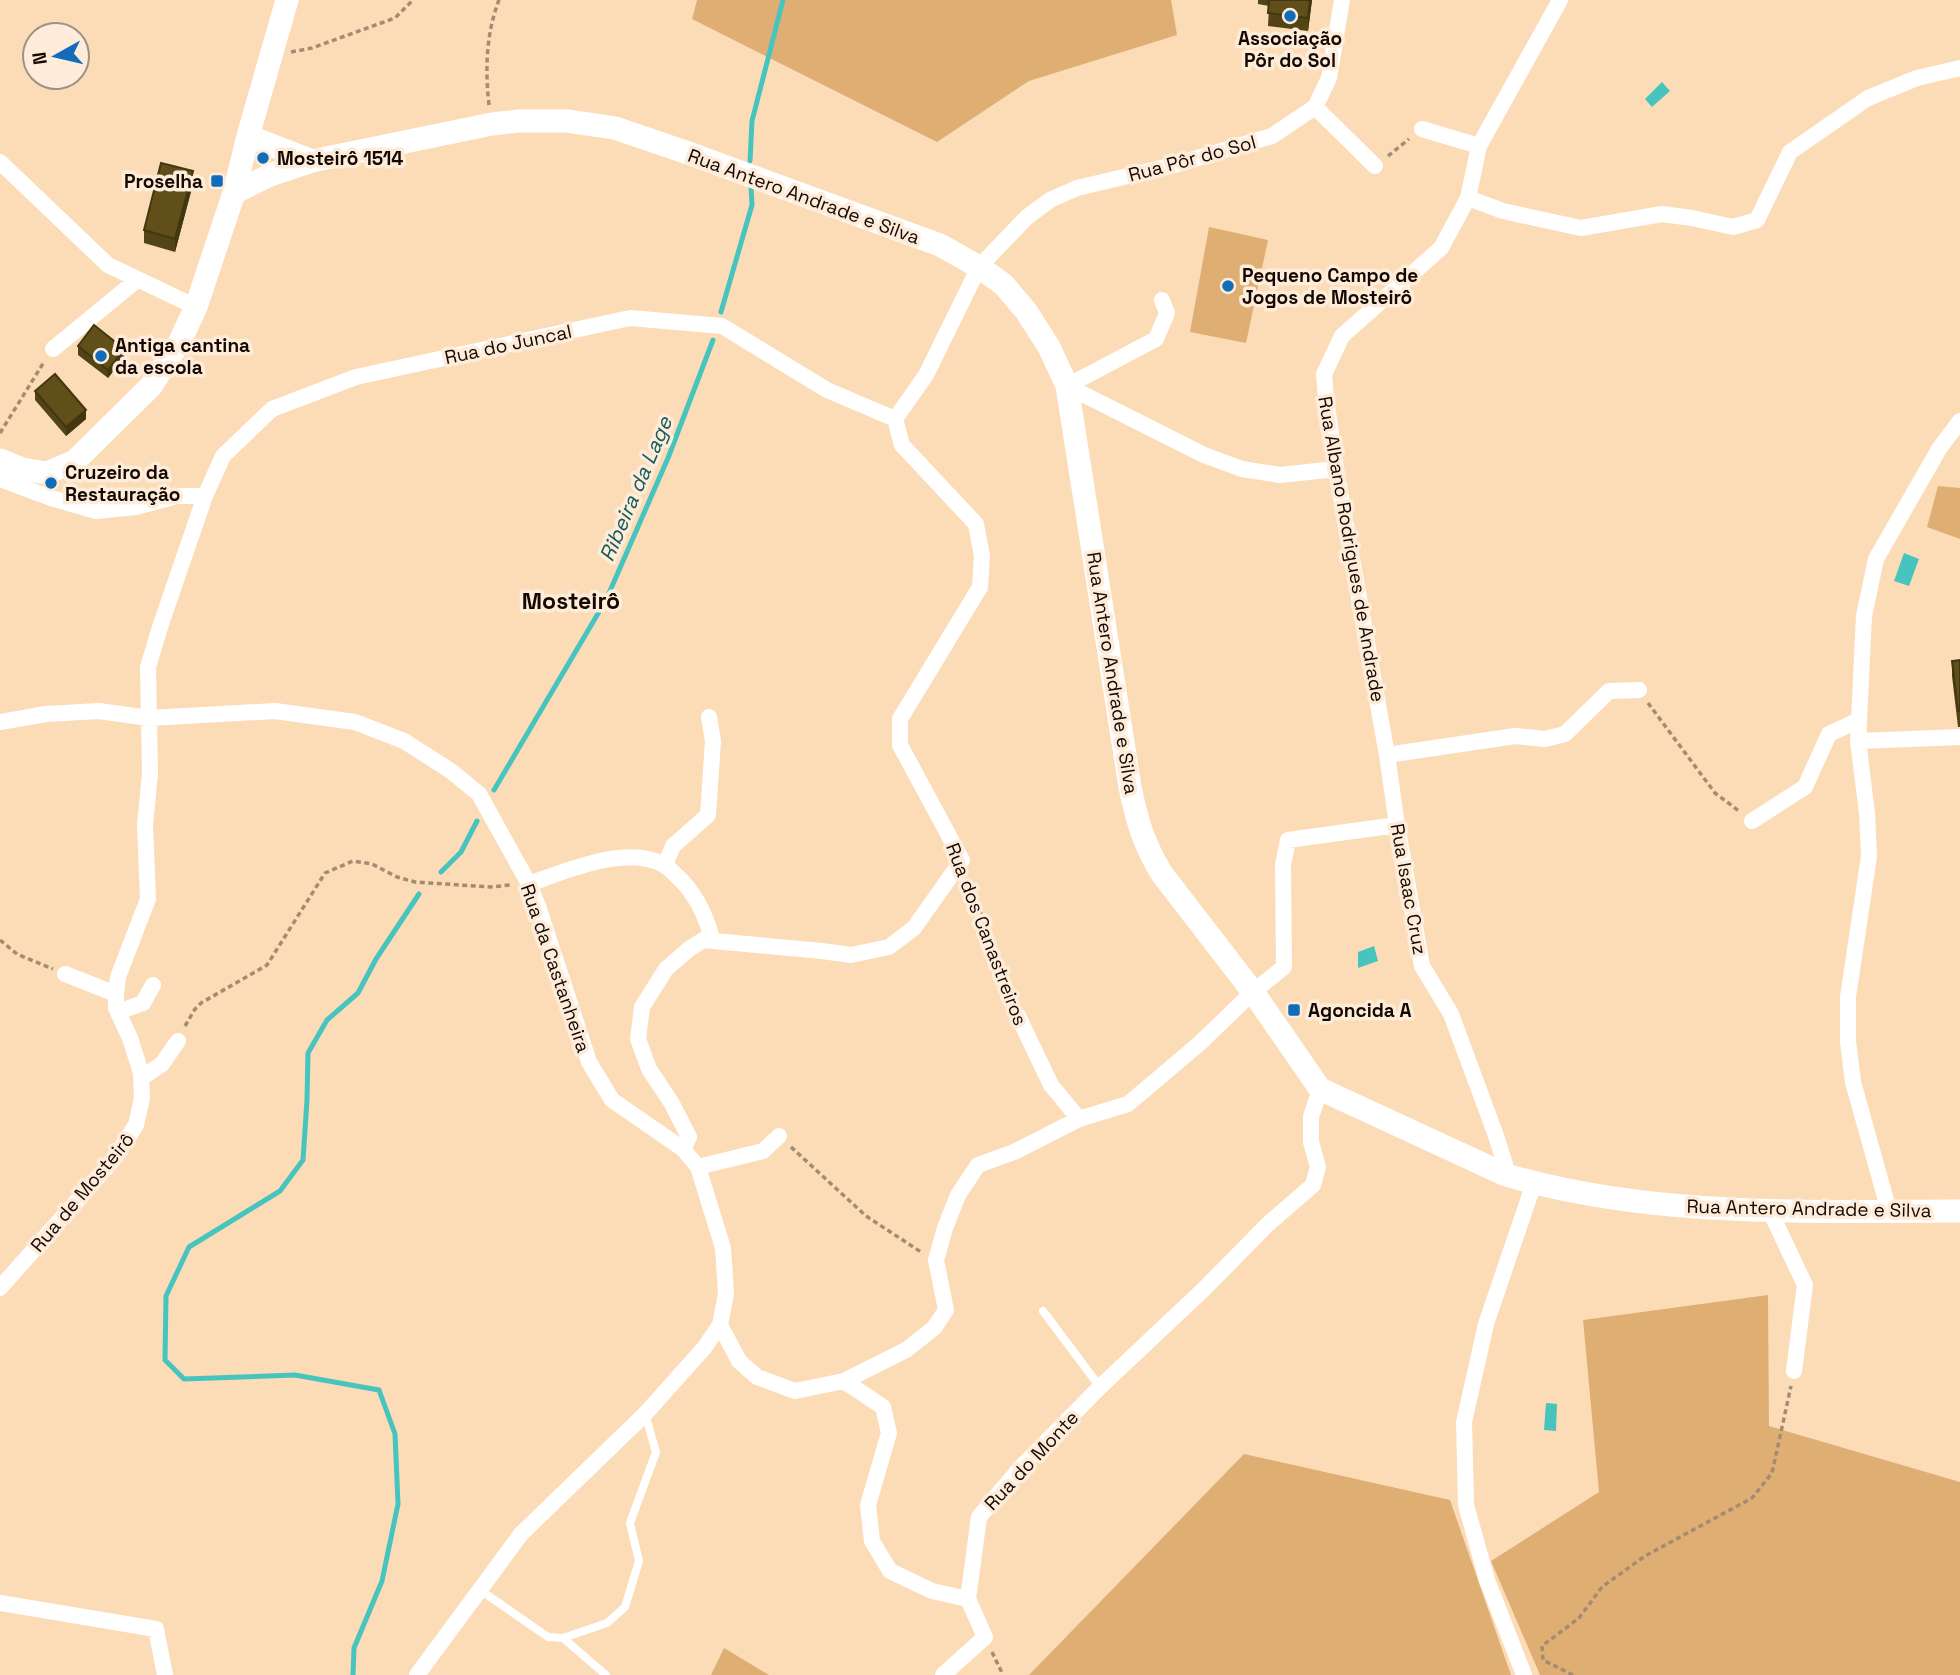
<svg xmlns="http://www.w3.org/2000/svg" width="1960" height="1675" font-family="'Space Grotesk',sans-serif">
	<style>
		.green { fill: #dfae73 }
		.water { fill: #47c4be }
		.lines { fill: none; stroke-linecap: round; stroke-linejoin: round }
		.stream { stroke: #47c4be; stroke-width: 5 }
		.path { stroke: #a48b71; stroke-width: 3.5; stroke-dasharray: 5 3.5; stroke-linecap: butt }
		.lane { stroke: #fff; stroke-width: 8 }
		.street { stroke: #fff; stroke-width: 16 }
		.secondary { stroke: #fff; stroke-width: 23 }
		.wall { fill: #534416 }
		.shaded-wall { fill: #433712 }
		.building { fill: #604f19; stroke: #433712; stroke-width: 2 }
		.poi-dot { fill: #116dba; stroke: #fdecda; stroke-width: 2.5 }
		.labels { text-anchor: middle; stroke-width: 7; stroke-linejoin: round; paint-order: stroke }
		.poi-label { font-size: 19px; font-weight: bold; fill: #150800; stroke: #fdecda; text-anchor: start }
		.street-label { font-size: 19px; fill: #150800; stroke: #fdecda }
		.water-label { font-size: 21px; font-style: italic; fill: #165c59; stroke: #fdecda }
		.quarter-label { font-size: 23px; font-weight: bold; fill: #150800; stroke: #fdecda }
	</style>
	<rect width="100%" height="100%" fill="#fcdcb7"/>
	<path class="green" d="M697,0H1171L1177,35L1029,81L937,142L692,19Z
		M1209,227L1268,240L1246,343L1190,332Z
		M1938,486L1960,488V539L1927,527Z
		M1768,1295L1769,1426L1960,1482V1675H1540L1491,1561L1599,1492L1583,1320Z
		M1244,1454L1450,1500L1511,1675H1029Z
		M724,1648L769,1675H711Z"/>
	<path class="water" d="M1662,82L1670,91L1652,107L1645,99Z
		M1904,553L1919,559L1909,586L1894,581Z
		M1374,946L1378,961L1358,968V952Z
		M1546,1403L1557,1404L1556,1431L1544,1430Z"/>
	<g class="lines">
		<path class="stream" d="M750,161L752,121L783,0
			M721,312L752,205L751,185
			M494,790L606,600L668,458L713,340
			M441,872L461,852L477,821
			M353,1675L354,1648L382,1581L398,1504L395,1434L379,1390L295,1375L184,1379L165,1360L166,1296L189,1247L280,1191L303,1160L307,1100L308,1053L327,1020L358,993L376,959L419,894"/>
		<path class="path" d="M291,52L312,48L395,18L413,0
			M489,105C485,69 486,34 499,0
			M1388,156L1409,139
			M0,433L44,362
			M1648,703L1715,793L1739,811
			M969,880L1012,1001
			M0,940L17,954L53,969
			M185,1026L195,1009L201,1003L267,965L325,873L353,861L372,864L397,877L415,882L490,887L510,885
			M791,1147L866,1216L921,1252
			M992,1652L1003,1675
			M1573,1675L1543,1660L1542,1646L1579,1618L1602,1587L1645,1556L1752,1498L1772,1473L1791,1386"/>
		<path class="lane" d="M1043,1311L1100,1387
			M480,1590L548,1637L563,1638L607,1623L625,1607L639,1561L630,1523L656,1452L645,1414
			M563,1638L606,1675"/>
		<path class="street" d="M1315,107L1375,166
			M1422,129L1479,146
			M0,162L108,265L196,307
			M1468,198L1503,211L1581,228L1662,214L1692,218L1733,227L1757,220L1790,152L1868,98L1917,78L1960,68
			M53,349L138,279
			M1067,386L1204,455L1242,469L1280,475L1336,469
			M1067,386L1156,339L1167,313L1162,300
			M895,419L926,375L979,267L1027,217L1050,200L1077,188L1174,165L1272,136L1315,107L1329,78L1342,0
			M0,479L51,498L96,511L136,507L177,496H205
			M0,722L46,714L99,711L149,718L275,711L355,722L404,741L451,771L479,794L529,884L538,906L589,1062L612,1100L683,1149L698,1167L723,1248L726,1294L720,1325L704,1348L645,1414L521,1534L417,1675
			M1858,741L1960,737
			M1387,755L1515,736L1545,739L1565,734L1609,691L1639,690
			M1752,821L1805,787L1829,734L1859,720
			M665,865L673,846L708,815L713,741L709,717
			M529,884C565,871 628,844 664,865C670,868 675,875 680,879C696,895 705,914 711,935L689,949L666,969L642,1007L638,1039L649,1069L671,1102L689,1137L683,1149
			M703,940L822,951L851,955L889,947L914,928L962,860L900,745V719L980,587L982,556L976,524L902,445L895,419
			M65,974L116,994
			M118,1012L143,1003L153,985
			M1018,1016L1051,1085L1079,1119
			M141,1078L162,1064L178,1041
			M698,1167L763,1151L779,1136
			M1506,1175L1505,1164L1495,1133L1451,1014L1422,966L1397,825L1387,755L1336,469L1326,399L1324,374L1342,336L1441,248L1468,198L1479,146L1560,0
			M1770,1211L1805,1285L1794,1371
			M1889,1211L1853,1082L1848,1042V997L1869,856L1867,813L1858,741L1864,616L1876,559L1939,449L1960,421
			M0,1288L113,1160L136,1125L142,1098L141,1073L130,1038L116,1008V994L118,977L148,899L145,825L150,773L148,667L161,624L205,496L223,456L272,409L356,377L630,318L722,326L827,390L895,419
			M720,1325L739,1361L757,1377L795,1391L844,1381L883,1407L889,1433L868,1505L872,1541L890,1571L932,1591L968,1599
			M844,1381L906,1350L934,1328L946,1310L936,1260L945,1228L958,1195L978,1165L1014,1152L1079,1119L1128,1104L1200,1043L1253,992L1284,967L1283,865L1288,840L1397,825
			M968,1599L979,1517L1022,1466L1100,1387L1205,1288L1267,1225L1313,1185L1318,1167L1311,1142V1117L1320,1089
			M0,1603L156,1629L165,1675
			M943,1675L985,1637L968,1599
			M1524,1675L1487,1580L1466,1505L1464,1422L1486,1324L1534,1183"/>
		<path class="secondary" d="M248,136L312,161
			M234,193L270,175L312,161L492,124L519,121H567L615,128L691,154L940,245L979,267L1003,284L1026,311L1049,347L1067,386L1130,787C1137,821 1144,845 1162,874L1253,992L1320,1089L1506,1175C1653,1218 1808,1211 1960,1211
			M0,460L22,469L47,473L75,461L151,386L179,343L196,307L234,193L248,136L287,0"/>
	</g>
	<path class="wall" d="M1258,0H1312L1308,31L1268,26L1269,6L1258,4Z
		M193,184L175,252L144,243V230Z
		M78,346L124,357L108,378L78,355Z
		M35,391L86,419L66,436L35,400Z
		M1960,660V727H1958L1952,676V661Z"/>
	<path class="shaded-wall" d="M1310,0H1312L1308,31V18Z
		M193,171V184L175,252V239Z
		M124,349V357L108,378V370Z
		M86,410V419L66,436V427Z"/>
	<path class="building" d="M1269,0H1310L1308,18L1268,13Z
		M161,163L193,171L175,239L144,230Z
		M94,325L124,349L108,370L78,346Z
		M55,374L86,410L66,427L35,391Z
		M1960,660V711H1958L1952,661Z"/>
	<g class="poi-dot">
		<circle cx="1290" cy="16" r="7"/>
		<circle cx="263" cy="158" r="7"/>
		<rect x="210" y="174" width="14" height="14" rx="3.5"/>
		<circle cx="1228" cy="286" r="7"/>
		<circle cx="101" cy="356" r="7"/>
		<circle cx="51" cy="483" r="7"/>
		<rect x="1287" y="1003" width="14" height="14" rx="3.5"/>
	</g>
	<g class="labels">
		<g class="poi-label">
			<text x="1290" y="45" text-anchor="middle">Associação<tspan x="1290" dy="22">Pôr do Sol</tspan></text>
			<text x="277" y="165">Mosteirô 1514</text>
			<text x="203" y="188" text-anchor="end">Proselha</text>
			<text x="1242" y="282">Pequeno Campo de<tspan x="1242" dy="22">Jogos de Mosteirô</tspan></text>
			<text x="115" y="352">Antiga cantina<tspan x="115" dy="22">da escola</tspan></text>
			<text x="65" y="479">Cruzeiro da<tspan x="65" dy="22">Restauração</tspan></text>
			<text x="1308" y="1017">Agoncida A</text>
		</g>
		<g class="street-label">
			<text transform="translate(1192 158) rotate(-15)" y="7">Rua Pôr do Sol</text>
			<text transform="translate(804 196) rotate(20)" y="7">Rua Antero Andrade e Silva</text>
			<text transform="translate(508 344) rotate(-12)" y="7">Rua do Juncal</text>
			<text transform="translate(1352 549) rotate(80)" y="7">Rua Albano Rodrigues de Andrade</text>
			<text transform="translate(1113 673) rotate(81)" y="7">Rua Antero Andrade e Silva</text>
			<text transform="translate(1409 889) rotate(80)" y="7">Rua Isaac Cruz</text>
			<text transform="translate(987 934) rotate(69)" y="7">Rua dos Canastreiros</text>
			<text transform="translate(556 968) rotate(71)" y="7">Rua da Castanheira</text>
			<text transform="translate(82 1192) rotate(-50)" y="7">Rua de Mosteirô</text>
			<text transform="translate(1809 1208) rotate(1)" y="7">Rua Antero Andrade e Silva</text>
			<text transform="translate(1031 1460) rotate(-47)" y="7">Rua do Monte</text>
		</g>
		<g class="water-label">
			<text transform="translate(636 489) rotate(-67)" y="7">Ribeira da Lage</text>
		</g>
		<g class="quarter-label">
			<text x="571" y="609">Mosteirô</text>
		</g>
	</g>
	<g transform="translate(56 56) rotate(262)"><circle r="33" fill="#fdecda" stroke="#a09183" stroke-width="2"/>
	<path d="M0-5L12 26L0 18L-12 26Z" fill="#116dba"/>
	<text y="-10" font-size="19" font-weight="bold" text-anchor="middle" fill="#150800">N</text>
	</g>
</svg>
